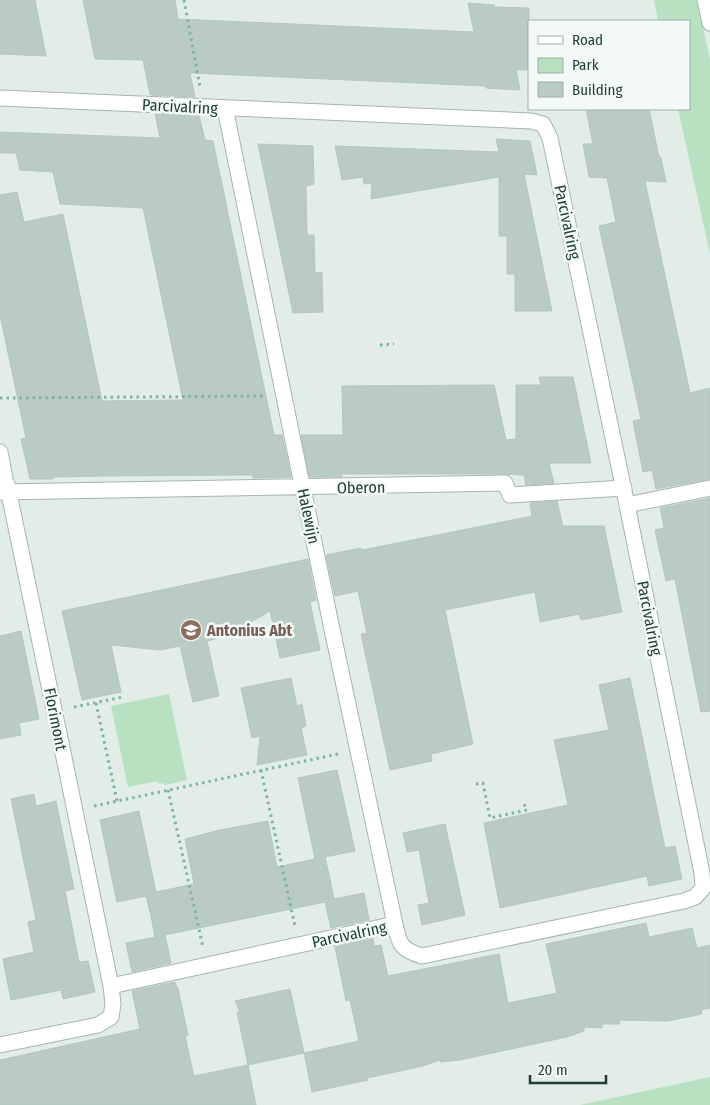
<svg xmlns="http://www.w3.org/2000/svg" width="710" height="1105" font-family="'Fira Sans Condensed',sans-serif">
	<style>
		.green { fill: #b8e1c1 }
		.building { fill: #b9cbc3; stroke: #b3c8be }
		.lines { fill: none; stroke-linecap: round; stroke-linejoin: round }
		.pedestrian-casing { stroke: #a4b6ae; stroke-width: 17 }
		.minor-casing { stroke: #a4b6ae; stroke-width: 17 }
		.tertiary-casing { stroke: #a4b6ae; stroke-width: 17 }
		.path { stroke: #7fb4a0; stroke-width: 3; stroke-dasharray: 2.5 4; stroke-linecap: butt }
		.pedestrian { stroke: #fff; stroke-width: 15 }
		.minor { stroke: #fff; stroke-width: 15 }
		.tertiary { stroke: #fff; stroke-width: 15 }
		.labels { text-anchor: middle; stroke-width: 5; stroke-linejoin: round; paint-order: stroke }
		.street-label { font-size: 16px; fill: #204036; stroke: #f3f9f6 }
		.education-label { font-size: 16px; font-weight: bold; fill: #785e54; stroke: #f3f9f6; text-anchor: start }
	</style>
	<rect width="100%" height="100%" fill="#e2ede7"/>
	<path class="green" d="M654,0H697L710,60V254L678,109H689V21H658Z
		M169,694L187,780L165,785L164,783L159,784L158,781L128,787L111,706Z
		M710,1077V1105H580Z"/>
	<path class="building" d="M0,0H35L46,56L0,54Z
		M83,0H175L178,19L474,32L468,3L494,5V7L529,8V70H516L520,90L486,88L485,86L190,73L195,97L152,95L150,94L143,60L95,59Z
		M586,109H649L659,157H661L666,182L645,181L690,393L710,388V479L656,489L652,470L643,472L633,421L641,419L599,226L616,222L607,178L589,177L583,144H593Z
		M155,114L199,116L205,140L213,141L274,435H282L291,477L253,478V475L103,476L54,477L53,479H30L21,439L26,438L0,315V195L17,192L24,222L63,214L102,401L183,400L143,208L60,204L53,172L20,170L16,153H0V132L160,138Z
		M496,139L530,141L537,175L524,174L552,311H515V274H507V236H499V177L371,199L372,183L364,184L363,177L342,180L335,146L499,152Z
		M258,144L313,146L314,184L306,186L307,235H314L315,273L322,272L323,312L293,313Z
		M539,377H573L591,463H549L554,483L526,485L524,475L505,474H341L342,477H310L309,475L301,435H343L342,386L494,385L506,440L516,439V385H541Z
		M710,498V711L701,712L675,579L666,581L655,530L664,528L660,508Z
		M557,501L563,526H604L622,612L581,620L579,614L540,622L535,592L445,610L473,744L431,754L432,761L390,770L361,634L367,633L358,591L335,596L326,555L361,548L362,550L532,516L530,503Z
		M308,559L316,600L310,602L320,650L280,658L270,611L227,636L207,641L219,696L193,702L180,646L160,650L111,645L121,692L82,700L62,611Z
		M21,631L39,719L19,723L21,735L0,739V636Z
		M291,678L297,706L302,704L306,726L301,728L307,755L257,765L260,736L252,738L241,688Z
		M630,678L665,848L675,846L682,879L649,886L647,876L500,908L484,823L568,805L554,740L609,730L599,685Z
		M337,770L355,851L325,857L330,879L334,899L364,893L369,920L331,928L325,902L165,935L171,963L132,972L126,943L155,937L151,916L146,896L117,902L100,820L139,811L156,892L194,884L185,839L220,830L268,821L277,867L315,859L298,778Z
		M34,794L36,806L56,801L74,889L65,891L79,962L88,961L95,992L63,999L61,990L11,1000L3,959L34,952L28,922L36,920L11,799Z
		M445,824L465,915L422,925L418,905L429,903L419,850L407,852L403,833Z
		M646,923L649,937L692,928L697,948L710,945V1008L701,1010L702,1014L668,1021L619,1020L620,1024H602V1028L584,1027V1031L567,1037L460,1060L440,1062V1060L423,1066L367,1078L368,1080L312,1092L304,1053L359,1041L350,1000L346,1001L335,947L373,938L374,946L381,945L388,976L499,954L508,1003L557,993L546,944Z
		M175,982L177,988H178L188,1035L185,1036L194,1076L248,1065L237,1012H240L235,1001L290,989L304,1053L248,1065L256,1105H0V1060L140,1029L132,991Z"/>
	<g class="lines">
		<g class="pedestrian-casing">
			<path id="pedestrian" d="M301,479L333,634
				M7,484L61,743
				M0,492L505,483L510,495L624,488"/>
		</g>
		<g class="minor-casing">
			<path id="minor" d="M0,98L531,121L543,124L550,138L627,505L702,873L703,888L695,897L684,901L422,956C401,950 399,944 395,924L111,986L113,1004L111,1017L98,1025L0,1045
				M225,108L300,475
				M0,452L5,478
				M627,505L710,488
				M333,634L395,924
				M61,743L111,986"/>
		</g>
		<g class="tertiary-casing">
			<path id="tertiary" d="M705,0L710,23"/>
		</g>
		<path class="path" d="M184,0L200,87
			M380,345L394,344
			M0,398L264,396
			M96,703L117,801
			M74,707L123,697
			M261,770L295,926
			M476,784L483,783L490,818L527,810L523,802
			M168,790L203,947
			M94,806L338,754"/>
		<use href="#pedestrian" class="pedestrian"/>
		<use href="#minor" class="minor"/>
		<use href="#tertiary" class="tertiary"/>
	</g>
	<defs>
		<g id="school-disc" transform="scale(1.125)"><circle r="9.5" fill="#8d6e63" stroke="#f3f9f6"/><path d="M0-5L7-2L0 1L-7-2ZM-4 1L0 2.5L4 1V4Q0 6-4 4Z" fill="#fff"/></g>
	</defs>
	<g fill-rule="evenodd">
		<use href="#school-disc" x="191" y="630"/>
	</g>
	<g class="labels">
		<g class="street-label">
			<text transform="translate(180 106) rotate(3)" y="6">Parcivalring</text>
			<text transform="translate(568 222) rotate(78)" y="6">Parcivalring</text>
			<text transform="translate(361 487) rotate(-1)" y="6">Oberon</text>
			<text transform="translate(309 516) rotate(78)" y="6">Halewijn</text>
			<text transform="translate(650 618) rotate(79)" y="6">Parcivalring</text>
			<text transform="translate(56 719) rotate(79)" y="6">Florimont</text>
			<text transform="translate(349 934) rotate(-12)" y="6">Parcivalring</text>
		</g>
		<g class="education-label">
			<text x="207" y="636">Antonius Abt</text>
		</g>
	</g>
	<rect x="528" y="20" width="162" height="90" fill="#f3f9f6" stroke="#9fafa9"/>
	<rect x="538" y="36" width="25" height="8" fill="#ffffff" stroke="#9fafa9"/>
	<text x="572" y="45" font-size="15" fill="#204036">Road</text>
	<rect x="538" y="58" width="25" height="15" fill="#b8e1c1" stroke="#9fafa9"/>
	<text x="572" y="70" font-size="15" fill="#204036">Park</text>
	<rect x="538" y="82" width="25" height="15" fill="#b9cbc3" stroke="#9fafa9"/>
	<text x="572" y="95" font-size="15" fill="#204036">Building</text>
	<path d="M530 1075v8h76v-8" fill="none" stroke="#204036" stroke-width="2.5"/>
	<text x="538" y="1075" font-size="15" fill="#204036" stroke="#f3f9f6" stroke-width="4" paint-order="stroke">20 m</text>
</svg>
